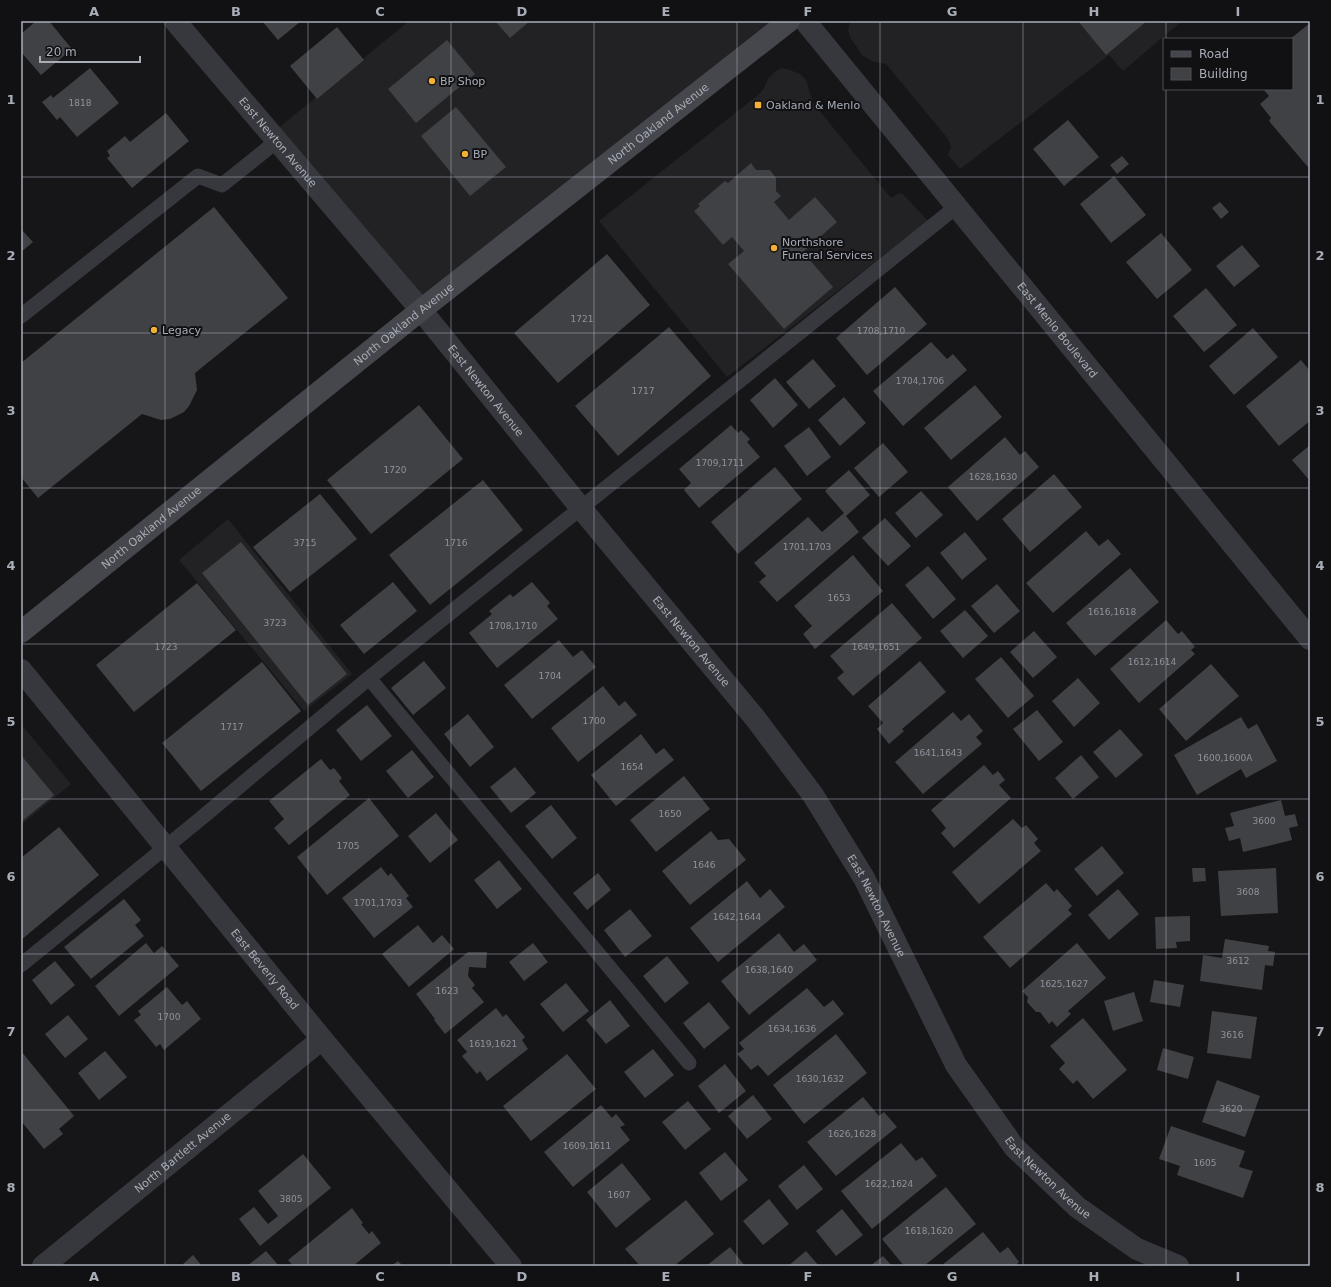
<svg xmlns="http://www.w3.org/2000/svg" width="1331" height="1287" font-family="'DejaVu Sans',sans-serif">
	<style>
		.built { fill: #222225 }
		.building { fill: #404145 }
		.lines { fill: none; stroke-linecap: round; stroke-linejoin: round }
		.lane { stroke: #37383d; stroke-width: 15 }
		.street { stroke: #37383d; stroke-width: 22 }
		.secondary { stroke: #45474d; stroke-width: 22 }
		.grid { fill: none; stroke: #a8adb8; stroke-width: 1; stroke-opacity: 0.55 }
		.poi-dot { fill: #f2b134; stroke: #111113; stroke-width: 1.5 }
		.labels { text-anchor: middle; stroke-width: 4; stroke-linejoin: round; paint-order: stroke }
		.number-label { font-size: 9px; fill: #8e929b }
		.poi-label { font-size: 11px; fill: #a8adb8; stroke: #111113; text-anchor: start }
		.street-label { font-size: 11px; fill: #a8adb8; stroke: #111113 }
		.neatline { fill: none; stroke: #a8adb8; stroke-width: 1.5 }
		.grid-label { font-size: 13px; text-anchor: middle; font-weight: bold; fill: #a8adb8 }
	</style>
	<rect width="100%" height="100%" fill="#161618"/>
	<path class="built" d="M409,21H785L421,310L271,134Z
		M850,21H1182L1123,71L1109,55L960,169L948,155L951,147L948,139L886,64L874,62L863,56L851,39L848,30Z
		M782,68L790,70L800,74L806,80L813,103L891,198L897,194L902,193L928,221L727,377L599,221L758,95L763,90L768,79L776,71Z
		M228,519L352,674L304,711L179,560Z
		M21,724L71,784L21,825Z"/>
	<path class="building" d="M36,21H49L72,49L41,75L21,52V34Z
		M262,21H301L278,40Z
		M495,21H530L510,38Z
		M1078,21H1147L1106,55Z
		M1310,23L1309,141L1310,167L1307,166L1269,121L1271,118L1260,104L1269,96L1263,89H1292V39H1290Z
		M337,27L364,60L317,99L290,66Z
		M447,40L475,74L416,123L388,89Z
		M90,68L119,103L77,137L60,117L57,120L42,102L51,95L53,98Z
		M456,107L506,167L470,196L421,136Z
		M166,113L189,141L132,188L107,158L110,156L107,151L125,136L130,142Z
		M1068,120L1099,157L1064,186L1033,149Z
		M1122,156L1129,164L1117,174L1110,165Z
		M751,163L756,170H770L776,178V191L781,196L774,202L789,220L815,197L837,222L803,252L833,287L784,329L728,264L744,251L732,237L723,245L694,211L700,206L698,204L725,181L728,183Z
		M1114,176L1146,215L1111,243L1080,204Z
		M1220,202L1229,212L1221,219L1212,208Z
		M214,207L288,298L195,373L197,390L189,406L184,412L170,419L161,420L142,414L38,498L21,477V363Z
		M21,229L33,242L21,252Z
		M1161,233L1192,270L1157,299L1126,262Z
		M1242,245L1260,266L1234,287L1216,266Z
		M607,254L650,305L558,383L514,333Z
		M895,287L927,324L867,375L836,338Z
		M1206,288L1237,325L1204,352L1173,316Z
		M669,327L711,376L618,456L575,406Z
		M1253,328L1278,357L1234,395L1209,366Z
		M931,342L947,359L953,354L967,370L903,426L873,391Z
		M813,359L836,386L809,409L786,382Z
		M1301,360L1310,371V421L1279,446L1246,406Z
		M775,378L798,405L773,428L750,400Z
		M975,385L1002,417L951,460L924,428Z
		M844,397L866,423L840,446L818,420Z
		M419,405L463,459L371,534L327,480Z
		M731,425L738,433L741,430L750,439L747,442L760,457L699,508L684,490L691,483L679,469Z
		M809,427L831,457L807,476L784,446Z
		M1005,437L1020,455L1025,451L1039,467L977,521L948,487Z
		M883,443L908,472L879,497L854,468Z
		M1310,445V481L1292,460Z
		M775,467L802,499L738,554L711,522Z
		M849,470L870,495L846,516L859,532L777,602L759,582L766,576L754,563L808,517L822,532L844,513L825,491Z
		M1054,474L1082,507L1030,552L1002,519Z
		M483,480L523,530L430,605L389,555Z
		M921,491L943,515L916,538L895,513Z
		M320,494L357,539L290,592L253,547Z
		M885,518L911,546L888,566L862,538Z
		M1086,531L1099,546L1108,539L1121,554L1053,613L1026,583Z
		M965,532L987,559L962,580L940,553Z
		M241,542L347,674L308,705L202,573Z
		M853,555L883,591L815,649L803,634L812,626L794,606Z
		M928,566L956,599L933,619L905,585Z
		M1130,568L1159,602L1095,656L1066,623Z
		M393,582L417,611L364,654L340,625Z
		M532,582L550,603L547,606L558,619L497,668L469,633L492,614L489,611L510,594L513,597Z
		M197,583L236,630L134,712L96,665Z
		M997,584L1020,611L994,633L971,606Z
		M892,603L922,638L853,696L837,678L844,672L830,656Z
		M965,610L988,636L963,658L940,631Z
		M1166,620L1178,634L1182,631L1195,647L1191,650L1195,654L1139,703L1110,669Z
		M1034,631L1057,657L1033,678L1010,652Z
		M559,640L573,657L582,650L596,667L532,719L504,685Z
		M1001,657L1034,696L1008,718L975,679Z
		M424,661L446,688L413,715L391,688Z
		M920,661L946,692L902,729L904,731L889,744L877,729L883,723L868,706Z
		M262,662L301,711L201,791L162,743Z
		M1211,664L1239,696L1186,741L1159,709Z
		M1078,678L1100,703L1074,727L1052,701Z
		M603,686L619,706L625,701L637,715L578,762L551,728Z
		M367,705L392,736L361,761L336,730Z
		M1037,710L1063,742L1039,761L1013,729Z
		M953,712L961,721L969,714L983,731L976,737L982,744L923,794L895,762Z
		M468,714L494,747L470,767L444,734Z
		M1241,717L1248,729L1257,724L1277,761L1246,778L1241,769L1197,795L1174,755Z
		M1120,729L1143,755L1116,778L1093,752Z
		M641,734L656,754L664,748L674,760L616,806L591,775Z
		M412,750L434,777L408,798L386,771Z
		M21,755L54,795L21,822Z
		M1081,755L1099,777L1073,799L1055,778Z
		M321,759L330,770L334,768L342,778L339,781L350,795L289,845L274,828L284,819L269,801Z
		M984,765L993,775L998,771L1005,780L999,785L1011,798L954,848L941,833L946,828L931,810Z
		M515,767L536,793L511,813L490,787Z
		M684,776L710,809L656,852L630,820Z
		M369,798L399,836L327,895L297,857Z
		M1281,800L1285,816L1295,814L1298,826L1289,828L1292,840L1243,852L1240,838L1229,841L1225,828L1234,826L1230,813Z
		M551,805L577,838L552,859L525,826Z
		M436,813L458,840L430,863L408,836Z
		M1013,819L1022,828L1026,825L1038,839L1034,843L1041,851L979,904L952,872Z
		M59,827L99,875L21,940V858Z
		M711,831L718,840L729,839L746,860L690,905L662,871Z
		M1102,846L1124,873L1097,896L1074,869Z
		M499,860L522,889L497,909L474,880Z
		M381,867L388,876L391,873L409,896L406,898L413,907L374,938L342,898Z
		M1192,868H1205L1206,881L1193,882Z
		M1276,868L1278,913L1221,916L1218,871Z
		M598,873L611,890L587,910L573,893Z
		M747,881L760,898L770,889L785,907L718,962L690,928Z
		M1046,883L1054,892L1057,889L1072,906L1068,910L1072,914L1010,968L983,937Z
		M1118,889L1139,914L1109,940L1088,915Z
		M124,899L141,920L135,925L144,936L91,979L64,947Z
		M630,909L652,936L625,957L604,930Z
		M1190,916V941L1176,942L1177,948L1156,949L1155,917Z
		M418,925L433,943L442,935L454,949L409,987L382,954Z
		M779,933L794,952L804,944L817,960L749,1015L721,981Z
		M1225,939L1269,946L1268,951L1275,952L1273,966L1265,965L1262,990L1200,981L1203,955L1222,958Z
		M146,943L154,953L162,946L179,966L119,1016L95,986Z
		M533,943L548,962L524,981L509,962Z
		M1077,943L1106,978L1068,1011L1071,1014L1057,1027L1052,1021L1049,1024L1040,1012H1036L1027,1002L1028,997L1022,991Z
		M468,952H487L486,968L469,967L468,976L475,985L472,988L484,1002L445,1034L434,1020L435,1019L416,994Z
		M667,956L689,983L665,1003L643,976Z
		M55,961L75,985L51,1005L32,980Z
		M1154,980L1184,985L1180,1007L1150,1002Z
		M566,983L589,1011L563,1032L540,1004Z
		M167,987L182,1005L187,1001L201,1019L164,1050L160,1044L156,1047L134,1020L141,1015L138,1011Z
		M807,988L824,1007L833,1000L844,1014L768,1076L758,1065L751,1070L737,1054L744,1049L739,1043Z
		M1134,992L1143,1021L1113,1031L1104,1001Z
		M610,1000L630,1026L606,1044L586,1020Z
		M709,1002L730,1028L704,1049L683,1023Z
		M496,1008L503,1017L506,1014L525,1037L522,1040L528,1049L487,1081L480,1071L477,1074L462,1056L467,1052L457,1040Z
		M1212,1011L1257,1017L1251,1059L1207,1053Z
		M68,1015L88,1039L65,1058L45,1034Z
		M1083,1018L1127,1070L1093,1099L1077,1080L1073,1084L1059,1069L1065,1063L1050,1046Z
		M836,1034L867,1073L804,1124L773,1085Z
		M1163,1048L1194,1057L1188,1079L1157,1070Z
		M653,1049L674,1075L645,1098L624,1072Z
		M21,1051L74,1116L59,1129L63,1134L44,1149L21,1121Z
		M105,1051L127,1077L99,1100L78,1073Z
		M567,1054L596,1089L531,1141L503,1106Z
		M725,1064L746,1091L719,1113L698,1086Z
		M1217,1080L1260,1096L1245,1137L1202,1122Z
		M753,1095L772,1119L747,1139L728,1116Z
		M863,1097L879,1116L884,1112L897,1127L836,1176L807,1142Z
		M688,1101L711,1129L685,1150L662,1122Z
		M601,1105L612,1118L616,1114L625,1125L620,1127L630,1140L573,1187L544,1152Z
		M1171,1126L1245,1151L1239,1167L1253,1171L1243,1198L1177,1175L1180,1166L1159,1159Z
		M901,1143L916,1161L922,1157L937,1176L872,1229L841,1191Z
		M725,1152L748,1180L721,1201L699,1173Z
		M303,1154L331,1188L260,1246L239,1219L254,1207L268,1224L278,1216L258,1191Z
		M622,1163L651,1199L616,1228L587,1192Z
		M804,1165L823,1189L797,1210L778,1186Z
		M946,1187L976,1224L924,1266H904L882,1239Z
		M769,1199L789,1224L763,1245L743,1221Z
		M686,1200L714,1234L674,1266H640L625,1249Z
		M352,1208L363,1223L361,1224L369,1234L372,1231L381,1243L353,1266H293L288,1260Z
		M842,1209L863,1235L836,1256L816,1231Z
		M983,1232L1000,1253L1008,1247L1019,1262L1015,1266H941Z
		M730,1247L745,1266H706Z
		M266,1251L279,1266H247Z
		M806,1251L819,1266H788Z
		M193,1255L202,1266H184L183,1264Z
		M883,1256L892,1266H870Z
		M398,1261L403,1266H391Z"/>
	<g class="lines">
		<path class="lane" d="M21,316L198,176L222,185L277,141
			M369,678L689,1063
			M21,965L199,820L369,678L956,207"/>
		<g class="street">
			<path id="s1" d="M175,21L421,310L580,507L755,718L813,795L864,878L956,1065L1014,1147L1077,1207L1137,1249L1178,1266"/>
			<path id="s2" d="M805,21L1310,639"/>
			<path id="s3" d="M21,670L322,1039L511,1266"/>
			<path id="s4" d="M43,1266L322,1039"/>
		</g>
		<path class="secondary" id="s5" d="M21,632L421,310L789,21"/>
	</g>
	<path class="grid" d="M165,21V1266M308,21V1266M451,21V1266M594,21V1266M737,21V1266M880,21V1266M1023,21V1266M1166,21V39M1166,89V1266M21,177H1310M21,333H1310M21,488H1310M21,644H1310M21,799H1310M21,954H1310M21,1110H1310"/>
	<g class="poi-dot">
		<circle cx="432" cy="81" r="4"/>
		<rect x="754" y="101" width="8" height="8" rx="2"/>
		<circle cx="465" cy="154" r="4"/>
		<circle cx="774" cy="248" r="4"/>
		<circle cx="154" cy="330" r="4"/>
	</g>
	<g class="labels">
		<g class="number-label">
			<text x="80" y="106">1818</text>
			<text x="582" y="322">1721</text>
			<text x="881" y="334">1708,1710</text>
			<text x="920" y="384">1704,1706</text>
			<text x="643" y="394">1717</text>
			<text x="720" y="466">1709,1711</text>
			<text x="395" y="473">1720</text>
			<text x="993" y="480">1628,1630</text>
			<text x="305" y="546">3715</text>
			<text x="456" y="546">1716</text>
			<text x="807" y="550">1701,1703</text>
			<text x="839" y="601">1653</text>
			<text x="1112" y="615">1616,1618</text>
			<text x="275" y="626">3723</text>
			<text x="513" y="629">1708,1710</text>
			<text x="166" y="650">1723</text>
			<text x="876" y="650">1649,1651</text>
			<text x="1152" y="665">1612,1614</text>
			<text x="550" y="679">1704</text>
			<text x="594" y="724">1700</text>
			<text x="232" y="730">1717</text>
			<text x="938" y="756">1641,1643</text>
			<text x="1225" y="761">1600,1600A</text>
			<text x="632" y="770">1654</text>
			<text x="670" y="817">1650</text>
			<text x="1264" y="824">3600</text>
			<text x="348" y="849">1705</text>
			<text x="704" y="868">1646</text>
			<text x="1248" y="895">3608</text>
			<text x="378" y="906">1701,1703</text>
			<text x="737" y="920">1642,1644</text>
			<text x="1238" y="964">3612</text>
			<text x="769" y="973">1638,1640</text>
			<text x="1064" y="987">1625,1627</text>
			<text x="447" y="994">1623</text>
			<text x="169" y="1020">1700</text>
			<text x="792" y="1032">1634,1636</text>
			<text x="1232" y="1038">3616</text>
			<text x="493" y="1047">1619,1621</text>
			<text x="820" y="1082">1630,1632</text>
			<text x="1231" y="1112">3620</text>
			<text x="852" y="1137">1626,1628</text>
			<text x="587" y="1149">1609,1611</text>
			<text x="1205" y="1166">1605</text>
			<text x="889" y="1187">1622,1624</text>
			<text x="619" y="1198">1607</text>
			<text x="291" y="1202">3805</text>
			<text x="929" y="1234">1618,1620</text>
		</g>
		<g class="poi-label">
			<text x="440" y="85">BP Shop</text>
			<text x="766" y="109">Oakland &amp; Menlo</text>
			<text x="473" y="158">BP</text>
			<text x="782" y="246">Northshore<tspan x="782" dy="13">Funeral Services</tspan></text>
			<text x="162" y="334">Legacy</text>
		</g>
		<g class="street-label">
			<text dy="4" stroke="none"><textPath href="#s5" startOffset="815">North Oakland Avenue</textPath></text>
			<text dy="4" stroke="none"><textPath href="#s1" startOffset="159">East Newton Avenue</textPath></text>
			<text dy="4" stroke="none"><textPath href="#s5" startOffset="491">North Oakland Avenue</textPath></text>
			<text dy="4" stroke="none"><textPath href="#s2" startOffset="399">East Menlo Boulevard</textPath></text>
			<text dy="4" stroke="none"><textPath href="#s1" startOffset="483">East Newton Avenue</textPath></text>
			<text dy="4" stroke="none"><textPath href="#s5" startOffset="167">North Oakland Avenue</textPath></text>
			<text dy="4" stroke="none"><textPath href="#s1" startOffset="807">East Newton Avenue</textPath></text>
			<text dy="4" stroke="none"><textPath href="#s1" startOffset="1131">East Newton Avenue</textPath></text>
			<text dy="4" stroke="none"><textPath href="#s3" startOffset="386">East Beverly Road</textPath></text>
			<text dy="4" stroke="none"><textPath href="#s4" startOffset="180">North Bartlett Avenue</textPath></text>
			<text dy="4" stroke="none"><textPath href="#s1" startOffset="1455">East Newton Avenue</textPath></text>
		</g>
	</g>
	<rect width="1331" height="1287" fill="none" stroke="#111113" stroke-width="44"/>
	<rect x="1163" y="38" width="130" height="52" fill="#111113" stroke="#4d4f55"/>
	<rect x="1171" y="51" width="20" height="6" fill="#45474d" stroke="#4d4f55"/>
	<text x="1199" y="58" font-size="12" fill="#a8adb8">Road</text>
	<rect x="1171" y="68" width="20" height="12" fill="#404145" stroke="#4d4f55"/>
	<text x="1199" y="78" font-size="12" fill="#a8adb8">Building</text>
	<path d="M40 56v6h100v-6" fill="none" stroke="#a8adb8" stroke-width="2"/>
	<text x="46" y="56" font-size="12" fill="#a8adb8" stroke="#111113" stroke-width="3" paint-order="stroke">20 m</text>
	<rect x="22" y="22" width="1287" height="1243" class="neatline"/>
	<g class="grid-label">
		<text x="94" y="16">A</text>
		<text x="236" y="16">B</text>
		<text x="380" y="16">C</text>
		<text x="522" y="16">D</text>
		<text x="666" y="16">E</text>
		<text x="808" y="16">F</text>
		<text x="952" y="16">G</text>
		<text x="1094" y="16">H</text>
		<text x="1238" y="16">I</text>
		<text x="11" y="104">1</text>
		<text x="1320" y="104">1</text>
		<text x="11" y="260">2</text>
		<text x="1320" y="260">2</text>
		<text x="11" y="415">3</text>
		<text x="1320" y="415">3</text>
		<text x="11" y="570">4</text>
		<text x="1320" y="570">4</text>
		<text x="11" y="726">5</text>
		<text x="1320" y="726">5</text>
		<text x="11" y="881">6</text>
		<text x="1320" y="881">6</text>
		<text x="11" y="1036">7</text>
		<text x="1320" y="1036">7</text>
		<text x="11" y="1192">8</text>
		<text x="1320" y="1192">8</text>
		<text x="94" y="1281">A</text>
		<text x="236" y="1281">B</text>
		<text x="380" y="1281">C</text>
		<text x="522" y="1281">D</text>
		<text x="666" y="1281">E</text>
		<text x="808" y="1281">F</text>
		<text x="952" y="1281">G</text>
		<text x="1094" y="1281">H</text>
		<text x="1238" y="1281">I</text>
	</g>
</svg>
